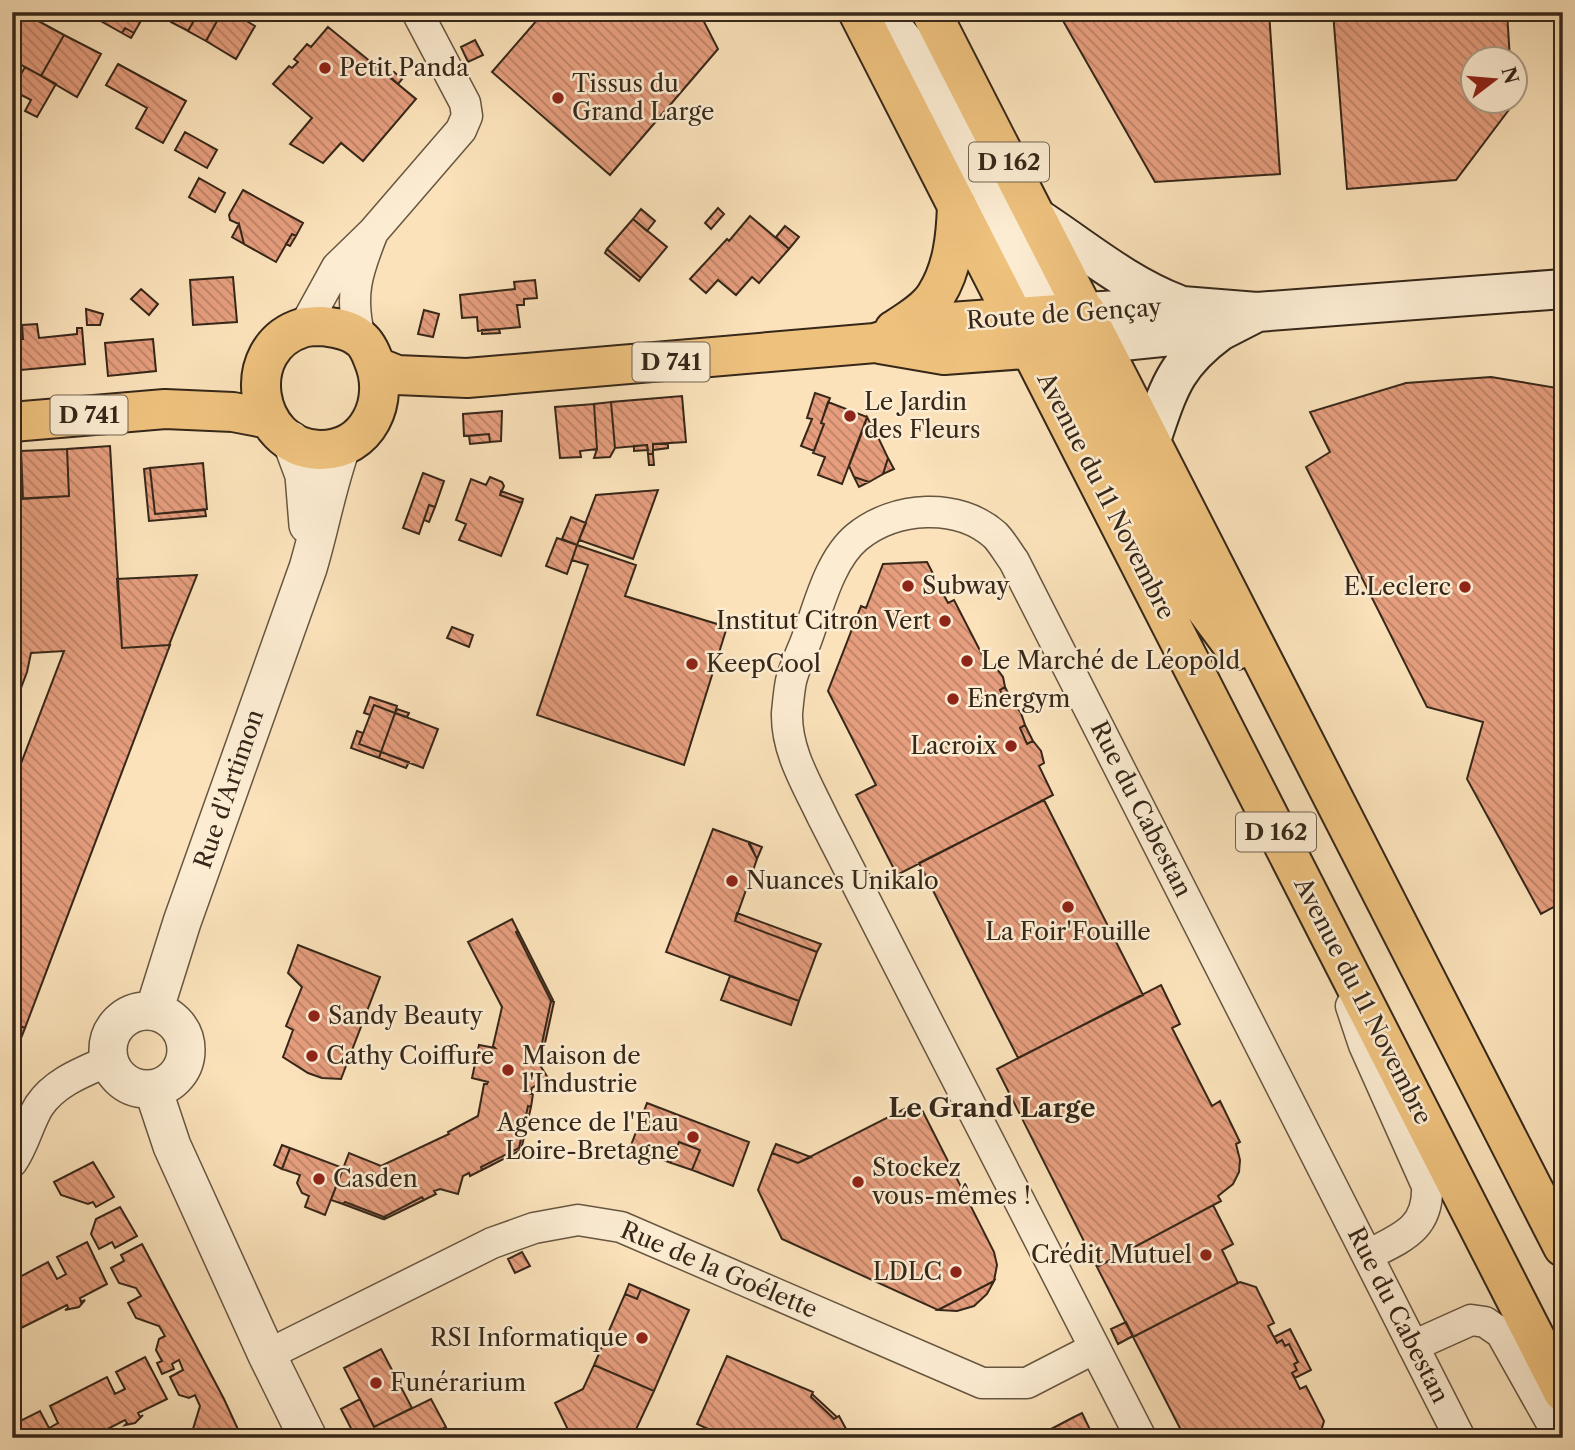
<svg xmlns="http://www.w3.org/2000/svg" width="1575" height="1450" font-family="'Libre Caslon Text',serif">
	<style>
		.building { fill: url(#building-back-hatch); stroke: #362719; stroke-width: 2 }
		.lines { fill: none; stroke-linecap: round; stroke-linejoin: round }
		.minor-casing { stroke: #675641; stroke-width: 33 }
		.tertiary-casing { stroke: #675641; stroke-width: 40 }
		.secondary-casing { stroke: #362719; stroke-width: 42 }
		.primary-casing { stroke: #362719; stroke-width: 42 }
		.minor { stroke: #fcecd2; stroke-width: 30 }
		.tertiary { stroke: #fcecd2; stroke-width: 37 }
		.secondary { stroke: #fcecd2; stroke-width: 38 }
		.primary { stroke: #eec17d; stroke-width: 38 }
		.poi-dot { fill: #8f2418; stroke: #fcecd2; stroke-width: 2.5 }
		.labels { text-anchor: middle; stroke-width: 5; stroke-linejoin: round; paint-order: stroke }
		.shield { fill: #fcecd2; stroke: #716250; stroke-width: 2 }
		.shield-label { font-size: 23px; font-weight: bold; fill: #362719 }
		.poi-label { font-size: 24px; fill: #362719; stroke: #fcecd2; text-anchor: start }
		.street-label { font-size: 24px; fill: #362719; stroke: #fcecd2 }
		.neighbourhood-label { font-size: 26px; font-weight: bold; fill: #362719; stroke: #fcecd2 }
	</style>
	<defs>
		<pattern id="building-back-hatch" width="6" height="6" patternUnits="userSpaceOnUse" patternTransform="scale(1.75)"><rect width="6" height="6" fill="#e69e7e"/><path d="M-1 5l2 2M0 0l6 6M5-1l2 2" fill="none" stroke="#bb8166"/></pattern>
	</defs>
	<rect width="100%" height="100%" fill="#fbe2ba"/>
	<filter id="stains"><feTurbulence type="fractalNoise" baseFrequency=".00286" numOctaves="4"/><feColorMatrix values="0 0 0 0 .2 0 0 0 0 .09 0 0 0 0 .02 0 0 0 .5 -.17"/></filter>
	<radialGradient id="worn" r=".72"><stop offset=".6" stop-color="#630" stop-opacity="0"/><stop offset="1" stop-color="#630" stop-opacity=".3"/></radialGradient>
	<path class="building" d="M12,12H22L64,35L41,76L12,60Z
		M94,12H146L134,33L125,28L122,33L92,16Z
		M177,12H199L188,31L171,22Z
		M199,12H222L206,41L188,31Z
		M222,12H231L255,26L236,59L206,41Z
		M544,12H699L718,49L610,175L492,72Z
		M1058,12H1269L1280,174L1155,182Z
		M1333,12H1507L1510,60H1474V102L1476,105H1489V102H1514V103L1456,180L1347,189Z
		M328,27L416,99L363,161L341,143L323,163L290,144L312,118L273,84L289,66L292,68L298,62L294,59L307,44L311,47Z
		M125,28L134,33L131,38L122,33Z
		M64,35L101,54L77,97L41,76Z
		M475,40L483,55L468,62L461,47Z
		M118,64L186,101L163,143L136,128L147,108L106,85Z
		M25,67L56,84L37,117L25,111L31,100L12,90Z
		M394,72L402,79L398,84L390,77Z
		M12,131L21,135L12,152Z
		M185,132L217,150L207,168L175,150Z
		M199,178L225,193L215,212L189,197Z
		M243,190L303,223L296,236L292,234L276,262L244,244L239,224L230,220L229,215Z
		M718,208L724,214L711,229L705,223Z
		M641,209L655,221L647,231L633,219Z
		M750,216L789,249L759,283L752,277L736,295L718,280L706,293L690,279L727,239L729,241Z
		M633,219L667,247L641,278L607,249Z
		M239,224L244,244L232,237Z
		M785,226L799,237L789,249L776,237Z
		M292,234L296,236L290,246L286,244Z
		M607,249L641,278L639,281L605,253Z
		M233,277L237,322L193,325L190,280Z
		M535,280L537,298L524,299V305H517L520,327L478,331L477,317L462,318L460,295L515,289L514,282Z
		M141,289L158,304L149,315L131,299Z
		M86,309L103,314L100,325H87Z
		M424,310L439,314L433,337L418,334Z
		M37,324L39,338L77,334V328H82L85,364L21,370L18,339H23L22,325Z
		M499,329L500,333L482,334V330Z
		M153,339L156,371L108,376L105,343Z
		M1491,377L1563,389V902L1541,914L1467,779L1483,722L1427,707L1306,467L1330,452L1310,412L1406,383Z
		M815,393L830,398L821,423L824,424L814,451L801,446L812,419L807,418Z
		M682,396L686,442L653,444V454H648L647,445L615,448L611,402Z
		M611,402L615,448L610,457L594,458L597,449L594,404Z
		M828,402L867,417L842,484L818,475L825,457L813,453L824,424L821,423Z
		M594,404L597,449L580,451L581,457L560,458L555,407Z
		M502,411L501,441L490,442L489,434L464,436L463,414Z
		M867,417L877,435L863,430Z
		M863,430L877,435L888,458L883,474L869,482L854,477L849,466Z
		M489,434L490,442L470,444L469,436Z
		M653,444H668V448L653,450Z
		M647,445L648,450L634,451V446Z
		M110,446L122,648L170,645L25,1028L12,1023V787L64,651L31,653L27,672L12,712V499L69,496L67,449Z
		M67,449L69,496L23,499L21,451Z
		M21,451L23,499H12V452Z
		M648,454H653L654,465H649Z
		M888,458L894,469L883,474Z
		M203,463L207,509L155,514L150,468Z
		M150,468L155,514L205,510L206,516L149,521L144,469Z
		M423,473L444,481L435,507L429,505L419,534L403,528Z
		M490,477L502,482L504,486L500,495L522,503L501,556L459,540L466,524L456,520L471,479L486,485Z
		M854,477L869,482L859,487Z
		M658,490L633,559L579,540L596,495Z
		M501,491L523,499L522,503L500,495Z
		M429,505L435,507L429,522L424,520Z
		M571,517L586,523L577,545L562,539Z
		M557,538L577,545L567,574L546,566Z
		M577,545L636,565L625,596L727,627L684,765L537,715L588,565L572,560Z
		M927,562L948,603L954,600L989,668L994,665L1003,677L1005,687L1000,690L1008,706L1013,703L1021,713L1025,725L1020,728L1027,744L1033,741L1041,751L1044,763L1039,766L1053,795L897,875L856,795L876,785L828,691L861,606L866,608L883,564Z
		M197,575L169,645L122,648L117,579Z
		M452,627L473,635L469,647L447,638Z
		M1005,687L1013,703L1008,706L1000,690Z
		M370,697L397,706L395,713L374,705L370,715L364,713Z
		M374,705L395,713L381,752L359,744Z
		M397,709L409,713L407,717L395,713Z
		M395,713L438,729L423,768L381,752Z
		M1025,725L1033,741L1027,744L1020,728Z
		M357,731L363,733L359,744L381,752L379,758L351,748Z
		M381,752L409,762L406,768L379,758Z
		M1044,800L1143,995L1018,1058L919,863Z
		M713,829L749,842L757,859L735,921L817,952L799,1001L666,952Z
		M749,842L762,847L757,859L749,844Z
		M737,913L821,944L817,952L735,921Z
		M512,919L518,931L516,932L551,1001L542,1043H545L542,1056L539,1055L538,1062L548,1078L532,1088L530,1094H533L531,1107L528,1106L519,1148L481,1167L482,1170L470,1176L469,1173L463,1176L458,1194L440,1189L434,1191L436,1194L424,1200L422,1197L384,1217L345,1202L343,1204L331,1200L349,1153L381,1166L449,1134L448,1132L478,1116L484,1084H487L488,1082L472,1078L479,1045L495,1048L493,1046L502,1007L468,942Z
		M518,931L553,1000L551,1001L516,932Z
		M298,945L380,977L341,1079L322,1078L308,1073L283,1057L293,1030L286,1026L302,987L288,973Z
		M730,976L799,1001L791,1025L721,1000Z
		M1161,985L1180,1024L1172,1028L1212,1106L1220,1101L1240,1142L1236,1144L1240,1160L1239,1172L1233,1184L1218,1196L1221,1201L1097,1267L997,1069Z
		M551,1001L554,1002L545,1043H542Z
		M12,1023L25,1028L12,1061Z
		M918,1102L994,1252L997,1265L994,1281L938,1310L782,1239L758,1190L772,1153L798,1163Z
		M647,1103L749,1142L733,1186L692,1170L700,1150L679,1142L671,1163L630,1148Z
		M528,1106L531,1107L521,1150L482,1170L481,1167L519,1148Z
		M679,1142L700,1150L692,1170L671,1163Z
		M776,1144L811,1157L798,1163L772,1153Z
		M282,1145L290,1148L282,1169L274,1165Z
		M290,1148L343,1168L325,1215L305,1207L309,1196L302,1193L297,1183L300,1175L282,1169Z
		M93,1162L114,1197L96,1207L93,1202L88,1204L61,1195L54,1182Z
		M422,1197L424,1200L385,1219V1217L383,1219L343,1204L345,1202L384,1217Z
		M1213,1205L1233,1244L1222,1250L1238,1283L1133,1337L1097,1267Z
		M120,1207L137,1236L115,1248L112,1242L99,1249L91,1234L96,1219Z
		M87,1242L107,1284L80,1298L81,1302L85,1300L79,1307L65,1310L68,1308L67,1305L13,1332L15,1336L18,1334L12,1341V1281L48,1262L57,1279L66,1274L57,1257Z
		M142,1244L224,1399L242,1438H197L193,1429L200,1406L195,1395L189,1398L179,1395L170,1377L183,1370L179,1360L172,1364L174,1369L162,1374L157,1363L162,1361L156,1350L159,1339L165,1336L159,1326L136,1318L128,1303L141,1296L136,1288L119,1283L111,1268L124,1261L121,1255Z
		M522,1252L530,1266L515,1273L508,1259Z
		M994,1281L987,1294L974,1306L957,1311L938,1310Z
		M1240,1282L1256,1287L1274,1323L1268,1326L1277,1343L1282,1340L1285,1346L1289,1344L1298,1362L1294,1364L1297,1370L1292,1373L1300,1389L1306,1386L1324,1421L1319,1438H1185L1133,1337Z
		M629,1284L641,1289L637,1299L625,1294Z
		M641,1289L689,1310L654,1391L594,1365L625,1294L637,1299Z
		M1126,1322L1133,1336L1118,1344L1111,1329Z
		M1290,1329L1311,1370L1295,1378L1292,1373L1297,1370L1294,1364L1298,1362L1289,1344L1285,1346L1282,1340L1277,1343L1274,1337Z
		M381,1349L412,1408L374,1427L344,1368Z
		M727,1356L813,1392L811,1397L834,1419L839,1416L851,1438H728L697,1424Z
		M145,1357L167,1399L138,1413L140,1417L143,1415L135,1423L125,1425L127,1423L125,1420L90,1438H12V1425L40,1411L49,1428L58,1423L50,1406L107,1377L115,1394L125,1389L116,1372Z
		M594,1365L654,1391L632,1438H572L555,1403L583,1389Z
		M812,1394L837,1417L834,1419L811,1397Z
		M360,1399L374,1427L431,1399L446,1427L425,1438H356L341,1409Z
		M1082,1413L1094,1438H1034L1074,1417Z"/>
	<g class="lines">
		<g class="minor-casing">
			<path id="minor" d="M373,232L461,130L467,116L465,103L417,12
				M304,327L337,267L373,232C357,272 349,295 360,338
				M1351,1006L1364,1045L1427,1186C1429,1229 1401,1238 1368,1255
				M12,1162C24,1145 28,1124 39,1106C55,1082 83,1072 108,1061
				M1413,1346L1471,1320L1485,1322L1501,1333L1560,1438
				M267,1355L492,1243L534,1228L578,1220L621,1227L982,1383H1027L1095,1348
				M1141,1438L823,818C807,784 786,751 787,713C788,703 789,691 791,681C794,668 801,654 806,641C818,609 829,560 857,537C895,506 958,502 995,535C1002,542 1008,553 1014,561L1460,1438"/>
		</g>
		<g class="tertiary-casing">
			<path id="tertiary" d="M291,440L304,475L308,525
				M108 1050a39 39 0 1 1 78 0a39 39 0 1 1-78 0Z
				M154,1011L182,922L308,568C320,528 327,487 341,448
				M153,1089L172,1146L267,1355L308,1438"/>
		</g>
		<g class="secondary-casing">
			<path id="secondary" d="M880,12L916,56L1050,315L1103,343L1220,331L1257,312
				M1037,218C1083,248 1125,284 1177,304
				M1086,312L1182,306L1257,312L1563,289
				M1151,440C1169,388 1174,365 1220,331"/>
		</g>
		<g class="primary-casing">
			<path id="primary" d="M858,12L1563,1392
				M931,12L1563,1247
				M1015,317L1069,346L1202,604L1236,650
				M323,326C336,328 348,329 358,337C366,342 370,351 373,359C391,400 368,451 319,450C253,447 238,348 302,328C308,326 316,326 323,326Z
				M894,330C908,321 927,310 936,295C953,268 956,236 957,205
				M880,344L944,355L1053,347
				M377,367L397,375L467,378L875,343L937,323L1086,312
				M12,422L165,409L233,412L269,419"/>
		</g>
		<use href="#minor" class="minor"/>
		<use href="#tertiary" class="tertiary"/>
		<use href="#secondary" class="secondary"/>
		<use href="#primary" class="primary"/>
	</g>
	<g class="poi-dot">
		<circle cx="325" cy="68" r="7"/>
		<circle cx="558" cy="98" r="7"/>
		<circle cx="850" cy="416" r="7"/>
		<circle cx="908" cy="586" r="7"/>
		<circle cx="1465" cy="587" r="7"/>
		<circle cx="945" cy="621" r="7"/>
		<circle cx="967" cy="661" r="7"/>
		<circle cx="692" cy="664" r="7"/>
		<circle cx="953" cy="699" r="7"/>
		<circle cx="1011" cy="746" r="7"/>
		<circle cx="732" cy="881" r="7"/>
		<circle cx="1068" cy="907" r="7"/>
		<circle cx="314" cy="1016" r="7"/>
		<circle cx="312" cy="1056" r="7"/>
		<circle cx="508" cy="1070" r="7"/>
		<circle cx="693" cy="1137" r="7"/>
		<circle cx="319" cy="1179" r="7"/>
		<circle cx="858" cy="1182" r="7"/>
		<circle cx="1206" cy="1255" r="7"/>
		<circle cx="956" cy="1272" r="7"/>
		<circle cx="642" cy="1338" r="7"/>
		<circle cx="376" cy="1383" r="7"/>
	</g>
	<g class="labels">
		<g class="shield">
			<rect x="969" y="142.5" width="80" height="39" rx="5"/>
			<rect x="632.5" y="342.5" width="77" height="39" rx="5"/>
			<rect x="50.5" y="395.5" width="77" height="39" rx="5"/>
			<rect x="1236" y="812.5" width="80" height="39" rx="5"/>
		</g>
		<g class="shield-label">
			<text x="1009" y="170">D 162</text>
			<text x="671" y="370">D 741</text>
			<text x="89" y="423">D 741</text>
			<text x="1276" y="840">D 162</text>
		</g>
		<g class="poi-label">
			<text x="339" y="76">Petit Panda</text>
			<text x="572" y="92">Tissus du<tspan x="572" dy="28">Grand Large</tspan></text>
			<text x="864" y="410">Le Jardin<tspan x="864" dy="28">des Fleurs</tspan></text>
			<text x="922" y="594">Subway</text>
			<text x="1451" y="595" text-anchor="end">E.Leclerc</text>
			<text x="931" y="629" text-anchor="end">Institut Citron Vert</text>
			<text x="981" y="669">Le Marché de Léopold</text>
			<text x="706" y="672">KeepCool</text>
			<text x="967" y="707">Energym</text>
			<text x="997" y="754" text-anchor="end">Lacroix</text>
			<text x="746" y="889">Nuances Unikalo</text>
			<text x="1068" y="940" text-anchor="middle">La Foir'Fouille</text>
			<text x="328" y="1024">Sandy Beauty</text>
			<text x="326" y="1064">Cathy Coiffure</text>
			<text x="522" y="1064">Maison de<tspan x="522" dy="28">l'Industrie</tspan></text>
			<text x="679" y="1131" text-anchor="end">Agence de l'Eau<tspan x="679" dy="28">Loire-Bretagne</tspan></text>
			<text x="872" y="1176">Stockez<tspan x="872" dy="28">vous-mêmes !</tspan></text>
			<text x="333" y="1187">Casden</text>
			<text x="1192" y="1263" text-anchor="end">Crédit Mutuel</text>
			<text x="942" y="1280" text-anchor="end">LDLC</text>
			<text x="628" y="1346" text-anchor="end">RSI Informatique</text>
			<text x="390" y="1391">Funérarium</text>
		</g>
		<g class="street-label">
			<text transform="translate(1064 314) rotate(-4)" y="8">Route de Gençay</text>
			<text transform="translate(1106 496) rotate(63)" y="8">Avenue du 11 Novembre</text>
			<text transform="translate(229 789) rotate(-71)" y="8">Rue d'Artimon</text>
			<text transform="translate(1141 809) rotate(63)" y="8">Rue du Cabestan</text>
			<text transform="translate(1363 1001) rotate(63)" y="8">Avenue du 11 Novembre</text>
			<text transform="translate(719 1270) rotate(23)" y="8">Rue de la Goélette</text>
			<text transform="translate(1398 1315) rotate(63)" y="8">Rue du Cabestan</text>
		</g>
		<g class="neighbourhood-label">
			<text x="992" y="1117">Le Grand Large</text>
		</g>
	</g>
	<rect width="1575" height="1450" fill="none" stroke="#fbe2ba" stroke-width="42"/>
	<rect x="14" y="14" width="1547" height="1422" fill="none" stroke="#362719" stroke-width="3.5"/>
	<rect x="21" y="21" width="1533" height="1408" fill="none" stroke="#362719" stroke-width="2"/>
	<g transform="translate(1494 80) rotate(74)"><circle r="33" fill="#fcecd2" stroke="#ad9d88" stroke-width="2"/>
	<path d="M0-5L12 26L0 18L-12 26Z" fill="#8f2418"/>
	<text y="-10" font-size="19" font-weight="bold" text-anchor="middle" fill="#362719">N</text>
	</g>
	<rect width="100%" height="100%" filter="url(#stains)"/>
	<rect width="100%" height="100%" fill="url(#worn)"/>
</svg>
